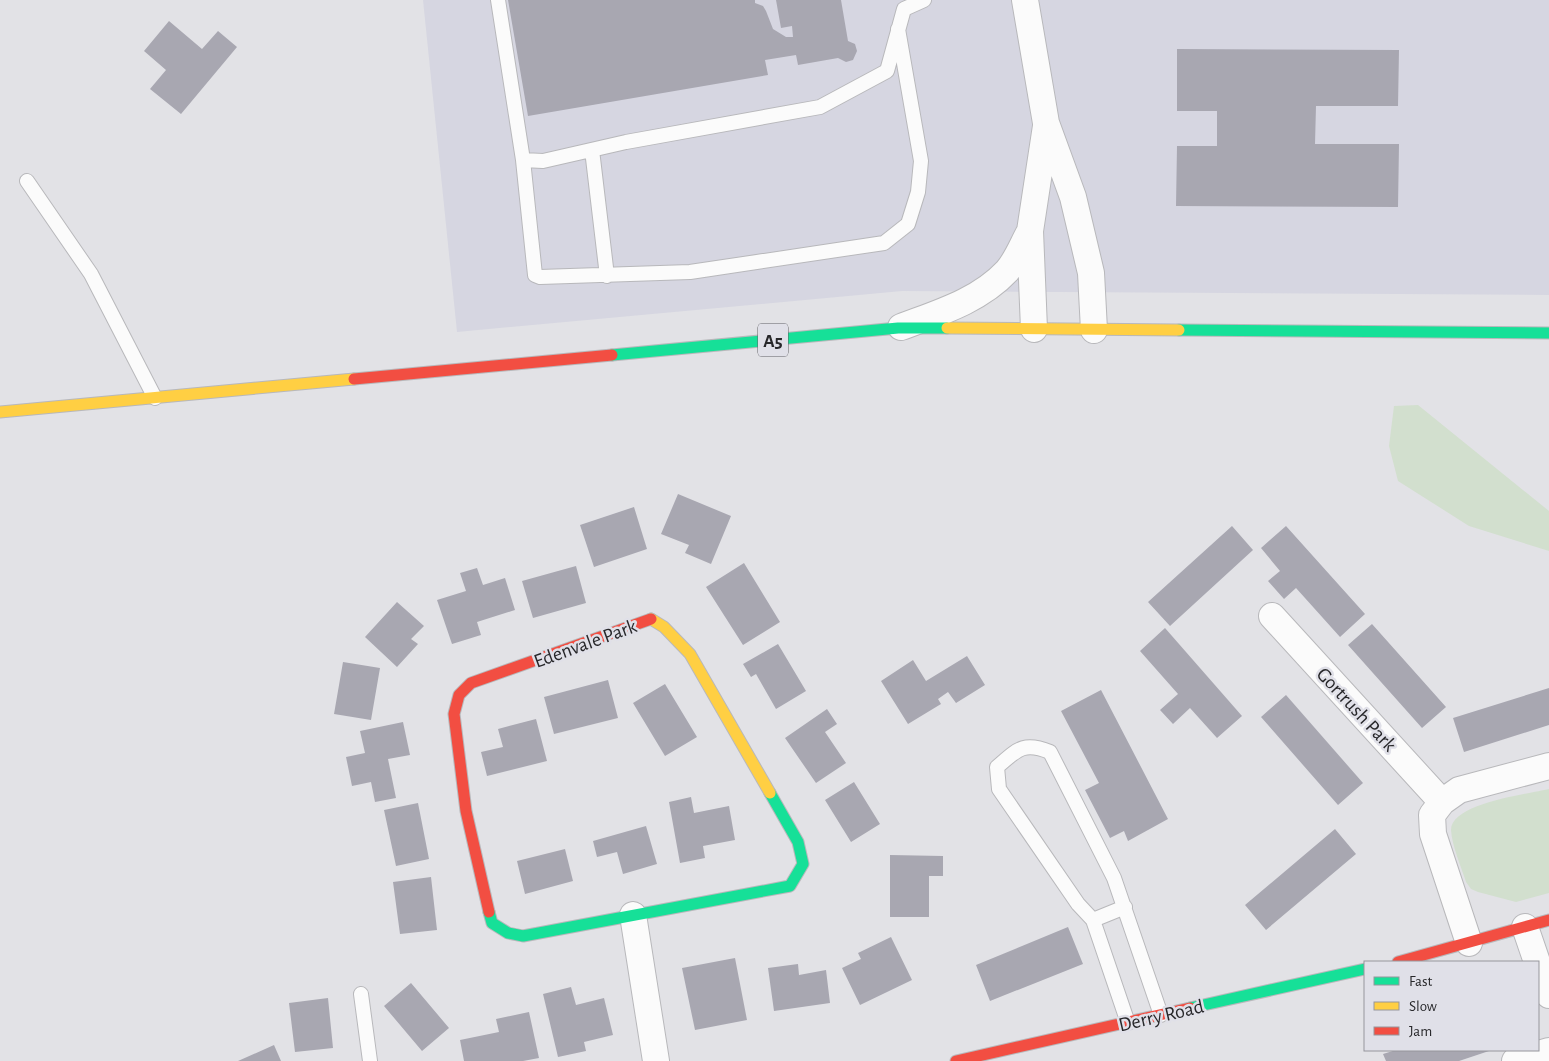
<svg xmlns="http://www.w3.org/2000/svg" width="1549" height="1061" font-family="'Alegreya Sans',sans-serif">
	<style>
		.built { fill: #d6d6e1 }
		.green { fill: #d2dfce }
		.building { fill: #a8a7b1 }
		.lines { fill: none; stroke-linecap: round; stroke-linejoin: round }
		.lane-casing { stroke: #b8b8bb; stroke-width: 16 }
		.street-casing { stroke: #b8b8bb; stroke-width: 28 }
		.fast-casing { stroke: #b8b8bb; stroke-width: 13 }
		.slow-casing { stroke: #b8b8bb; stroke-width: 13 }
		.jam-casing { stroke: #b8b8bb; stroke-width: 13 }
		.lane { stroke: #fbfbfb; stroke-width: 14 }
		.street { stroke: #fbfbfb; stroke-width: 26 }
		.fast { stroke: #16e098; stroke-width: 11 }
		.slow { stroke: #ffcf43; stroke-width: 11 }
		.jam { stroke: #f24e42; stroke-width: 11 }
		.labels { text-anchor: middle; stroke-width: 5; stroke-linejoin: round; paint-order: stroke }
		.shield { fill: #e0e0e8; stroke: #5e5e63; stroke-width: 1 }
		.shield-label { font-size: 19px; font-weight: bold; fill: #27272a }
		.street-label { font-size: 20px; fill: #27272a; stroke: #e0e0e8 }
	</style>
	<rect width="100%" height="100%" fill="#e2e2e6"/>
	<path class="built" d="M423,0H1549V295L902,291L457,332Z"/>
	<path class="green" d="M1418,405L1549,511V551L1469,526L1398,481L1389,446L1394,406Z
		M1549,789V893L1516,902L1478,892L1471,889L1466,882C1461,866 1452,846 1451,830C1451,803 1528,794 1549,789Z"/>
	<path class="building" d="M508,0H755V3L763,6L766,11L773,29L786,37H793L792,26L781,28L776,0H841L848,41L855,44L857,51L853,60L846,62L838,58L798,65L796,55L765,60L768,75L528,116Z
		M169,21L202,49L218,31L237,47L181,114L150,89L166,70L144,51Z
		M1177,49L1399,50L1398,106H1316L1315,144H1399L1398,207L1176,206L1177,146H1217V111H1177Z
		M678,494L731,516L711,564L685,553L689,545L661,534Z
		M634,507L647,549L594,567L580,525Z
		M1232,526L1253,550L1170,626L1148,602Z
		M1286,526L1365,614L1340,637L1296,588L1284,599L1268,581L1280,571L1261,548Z
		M744,563L780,622L743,645L706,587Z
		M576,566L586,603L533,618L522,581Z
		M477,568L483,585L505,578L515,610L477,622L481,635L452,644L437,600L466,591L460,573Z
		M397,602L424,626L411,639L418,644L397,667L365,637Z
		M1372,624L1446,707L1422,728L1348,645Z
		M1165,628L1242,716L1217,738L1190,708L1173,724L1160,710L1178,694L1140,651Z
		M778,644L806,691L776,709L756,674L751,677L743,664Z
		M967,656L985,685L956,703L948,692L938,699L941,704L908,724L881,681L913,660L926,681Z
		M343,662L380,668L371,720L334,714Z
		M608,680L618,718L554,734L544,697Z
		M665,684L697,737L665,756L633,703Z
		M1549,688V725L1464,752L1453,718Z
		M1101,690L1168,819L1128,841L1124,831L1110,838L1085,790L1099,783L1061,711Z
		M1286,695L1363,783L1338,805L1261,717Z
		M827,709L837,724L825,732L846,763L816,783L785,738Z
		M536,719L547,761L487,776L481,752L503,747L498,729Z
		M403,722L410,755L388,759L396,798L375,802L371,782L352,786L346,757L365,753L360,731Z
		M854,782L880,824L851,842L825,800Z
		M691,797L694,813L729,806L735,840L703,846L705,858L680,863L669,802Z
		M418,803L429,859L396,866L384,810Z
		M646,826L657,864L623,874L617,852L597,857L593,841Z
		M1335,829L1356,854L1266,930L1245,905Z
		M565,849L573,881L525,894L517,861Z
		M890,855L943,856V876H929V917H890Z
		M431,877L437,930L400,934L393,882Z
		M1068,927L1083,964L990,1001L976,965Z
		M891,937L912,980L860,1005L842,968L861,959L858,953Z
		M735,958L747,1020L695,1030L682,968Z
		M798,964L799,975L826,970L830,1003L774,1011L768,968Z
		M411,983L449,1028L422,1051L384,1006Z
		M571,987L576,1005L604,998L613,1035L584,1042L586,1051L558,1057L543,994Z
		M328,998L333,1048L295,1052L289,1003Z
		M529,1012L539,1058L523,1061H464L460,1040L499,1032L496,1019Z
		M274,1045L281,1061H238Z
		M1396,1050H1492L1459,1061H1386L1383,1054Z"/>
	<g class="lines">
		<g class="lane-casing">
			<path id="lane" d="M498,0L523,160L543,161L626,142L820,107L887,71L904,9L924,0
				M592,150L607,276
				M523,160L535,275L540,277L690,272L884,243L908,224L918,192L921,161L898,29
				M27,181L91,274L155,398
				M1093,920L1125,907
				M361,994L370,1061
				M1128,1023L1093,920L1078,904L999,789L997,767C1017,750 1023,741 1050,752L1114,878L1161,1015"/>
		</g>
		<g class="street-casing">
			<path id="street" d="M1025,0L1046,123L1073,197L1091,273L1094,330
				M901,327C938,313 979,301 1007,271C1017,260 1023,243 1030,231
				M1034,329L1030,231L1046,126
				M1272,616L1442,802
				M633,915L656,1061
				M1525,927L1537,962
				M1469,943L1433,834L1432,815L1442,802L1459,790L1549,766
				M1538,964L1549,995
				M1515,1061L1549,1051"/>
		</g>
		<g class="fast-casing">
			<path id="fast" d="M1179,330L1549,333
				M612,355L898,328H947
				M489,912L492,923L508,933L523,936L790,886L803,864L798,842L770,793
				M1190,1008L1365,969"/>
		</g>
		<g class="slow-casing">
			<path id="slow" d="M947,328L1179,330
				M0,412L354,379
				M651,619L664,627L690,654L770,793"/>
		</g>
		<g class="jam-casing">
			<path id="jam" d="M354,379L612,355
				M489,912L466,811L454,714L459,695L471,683L651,619
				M1398,962L1549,920
				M956,1061L1190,1008"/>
		</g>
		<use href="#lane" class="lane"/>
		<use href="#street" class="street"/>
		<use href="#fast" class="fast"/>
		<use href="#slow" class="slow"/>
		<use href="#jam" class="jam"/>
	</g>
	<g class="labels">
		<rect class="shield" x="758" y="323.5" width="30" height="33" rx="4"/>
		<g class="shield-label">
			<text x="773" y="347">A5</text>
		</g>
		<g class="street-label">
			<text transform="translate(585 643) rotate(-20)" y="7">Edenvale Park</text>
			<text transform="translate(1357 709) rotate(47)" y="7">Gortrush Park</text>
			<text transform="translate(1161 1015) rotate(-13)" y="7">Derry Road</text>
		</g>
	</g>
	<rect x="1364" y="961" width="175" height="90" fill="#e0e0e8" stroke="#96969c"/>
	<rect x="1374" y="977" width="25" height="8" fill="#16e098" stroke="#96969c"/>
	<text x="1409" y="986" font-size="15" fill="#27272a">Fast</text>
	<rect x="1374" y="1002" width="25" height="8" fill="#ffcf43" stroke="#96969c"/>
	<text x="1409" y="1011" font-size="15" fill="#27272a">Slow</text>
	<rect x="1374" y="1027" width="25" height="8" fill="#f24e42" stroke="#96969c"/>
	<text x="1409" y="1036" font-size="15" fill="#27272a">Jam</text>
</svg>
